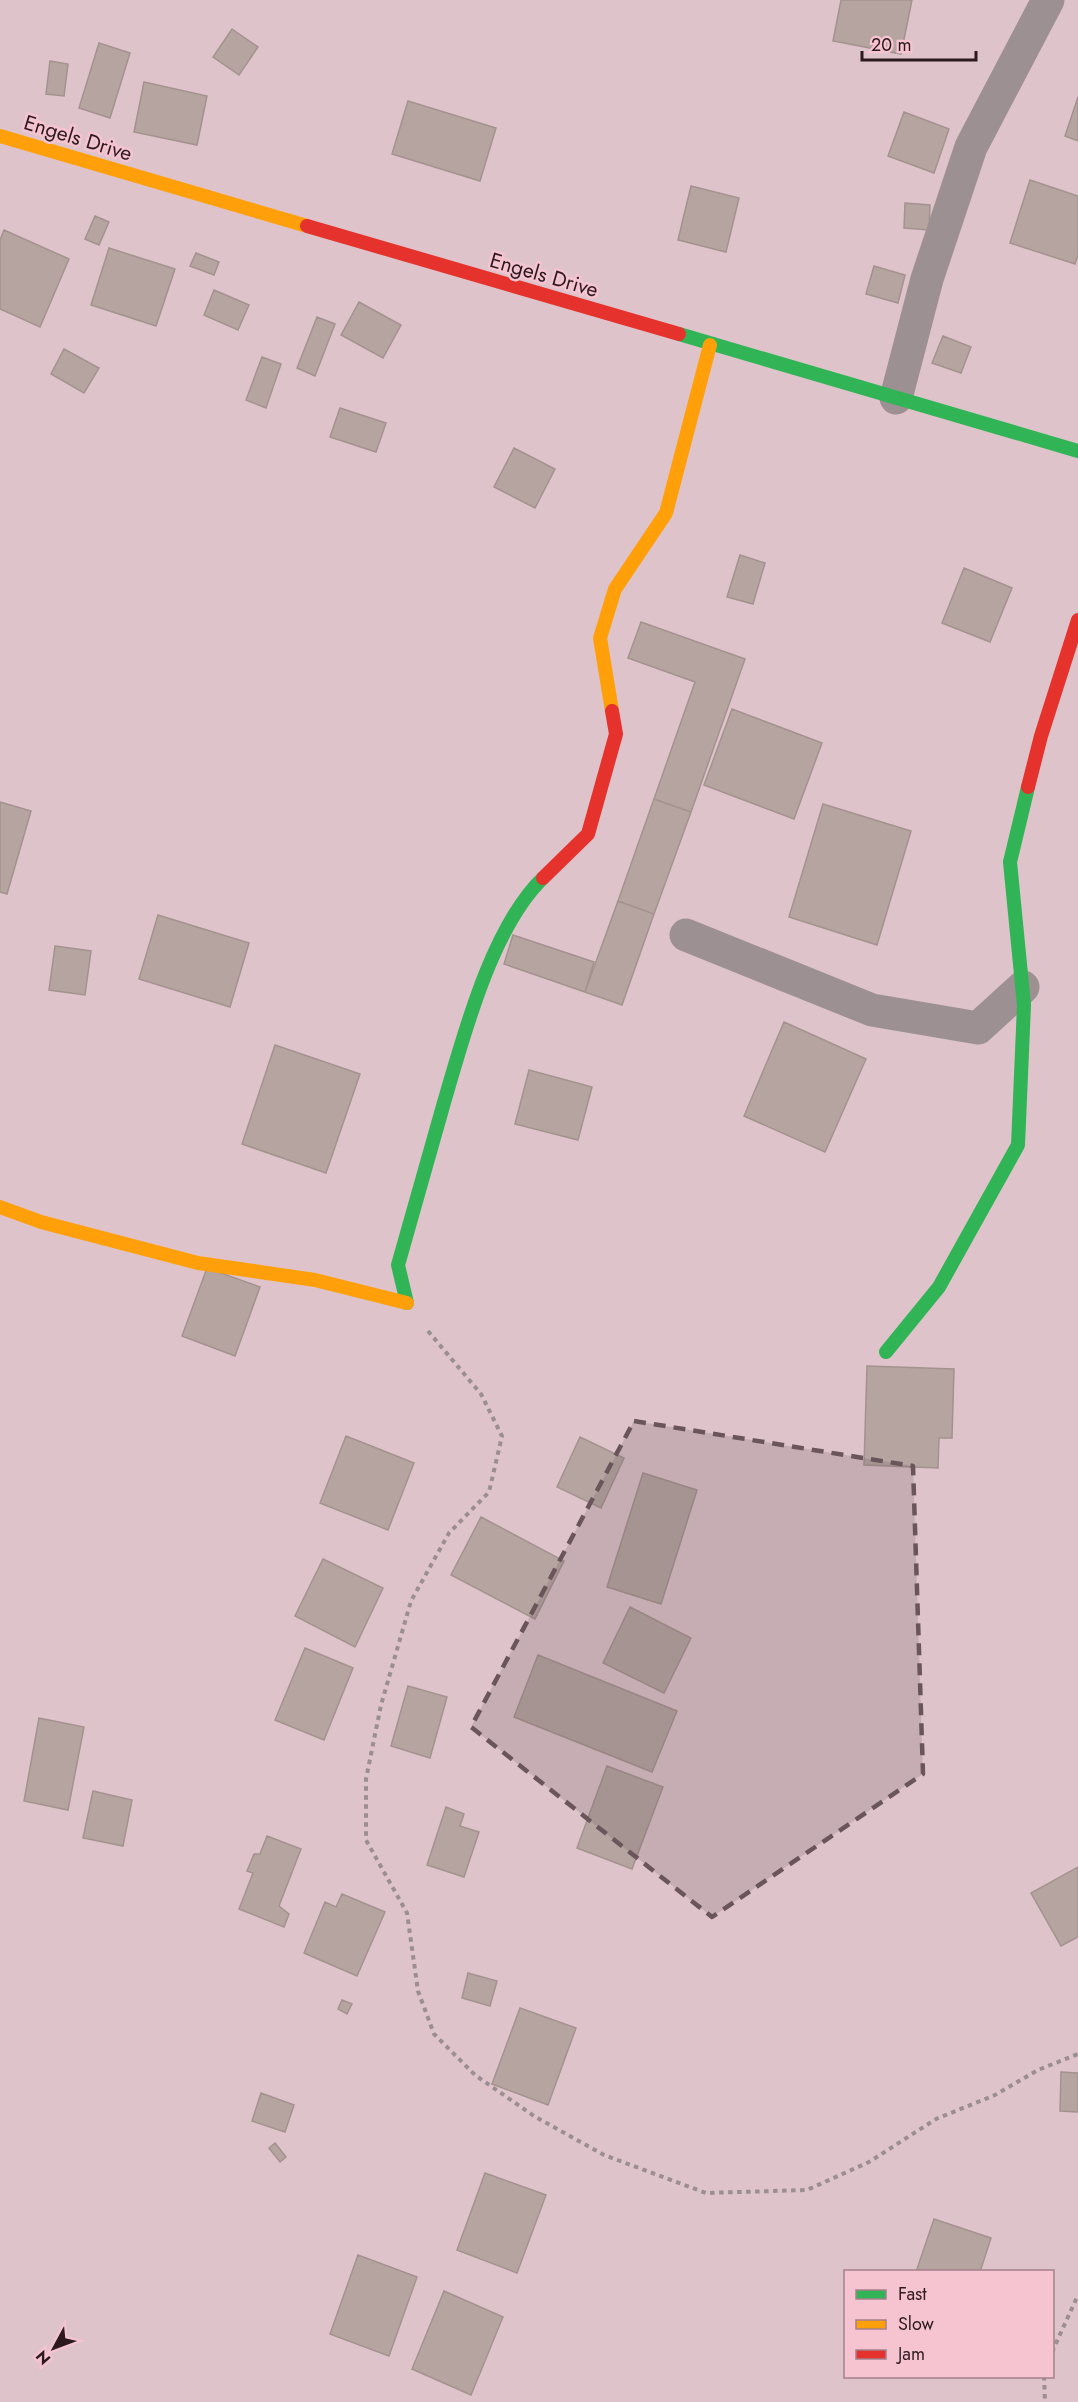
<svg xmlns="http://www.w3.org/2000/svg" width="1078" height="2402" font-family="Jost,sans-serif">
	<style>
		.building { fill: #b6a4a1; stroke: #a4928f; stroke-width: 1.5 }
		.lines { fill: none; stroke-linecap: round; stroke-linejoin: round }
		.path { stroke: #9b8e92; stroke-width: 4; stroke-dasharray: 4.5 4.5; stroke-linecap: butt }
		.street { stroke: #9d9093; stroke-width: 33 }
		.fast { stroke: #30b455; stroke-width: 14 }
		.slow { stroke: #ff9f0a; stroke-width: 14 }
		.jam { stroke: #e5322d; stroke-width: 14 }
		.marked { fill: #6a555b; fill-opacity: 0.2; stroke: #6a555b; stroke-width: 4.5; stroke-dasharray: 12 8; stroke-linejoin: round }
		.labels { text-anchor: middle; stroke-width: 5; stroke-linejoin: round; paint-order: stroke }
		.street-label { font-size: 21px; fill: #2c1a1f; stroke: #f6c4d1 }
	</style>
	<rect width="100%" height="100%" fill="#dec3ca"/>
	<path class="building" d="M841,0H912L901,54L833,41Z
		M232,29L258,47L239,75L213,57Z
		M99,43L130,53L110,118L79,108Z
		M50,61L68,64L64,96L46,94Z
		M144,82L207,96L197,145L134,132Z
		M1078,97V141L1065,136Z
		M408,101L496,128L480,181L392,154Z
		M904,112L949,129L934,173L888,156Z
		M1030,180L1078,196V255L1075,264L1010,243Z
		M691,186L739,198L726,252L678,240Z
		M905,203L930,205L929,230L904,228Z
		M95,216L109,222L99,245L85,239Z
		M4,230L69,259L40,327L0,309V240Z
		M109,248L175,269L156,326L91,305Z
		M196,253L219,262L214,275L190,266Z
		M874,266L905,275L898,303L866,294Z
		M214,290L249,305L238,330L204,315Z
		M359,302L401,325L383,358L341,335Z
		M317,317L335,324L315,376L297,368Z
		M943,336L971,347L961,373L932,363Z
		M64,349L99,368L84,393L51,374Z
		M262,357L281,364L266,408L246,400Z
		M340,408L386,423L376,452L330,437Z
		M514,448L555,469L535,508L494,487Z
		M740,555L765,563L753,604L727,597Z
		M964,568L1012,588L990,642L942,623Z
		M641,622L745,659L691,812L654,799L695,682L628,658Z
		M732,709L822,743L794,819L704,785Z
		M654,799L691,812L654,914L618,901Z
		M0,802L31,811L7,894L0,892Z
		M823,804L911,831L877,945L789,917Z
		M618,901L654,914L622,1005L585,992Z
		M158,915L249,943L230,1007L139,979Z
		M513,935L594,962L585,992L504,964Z
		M55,946L91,951L85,995L49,990Z
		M784,1022L866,1059L825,1152L744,1116Z
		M275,1045L360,1074L326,1173L242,1144Z
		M529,1070L592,1087L578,1140L515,1124Z
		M207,1268L260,1287L235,1356L182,1336Z
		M867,1366L954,1369L952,1438H939L938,1468L864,1465Z
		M346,1436L414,1463L388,1530L320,1503Z
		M580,1437L624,1458L601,1508L557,1487Z
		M643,1473L697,1490L661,1604L607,1587Z
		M481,1517L564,1561L535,1619L451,1575Z
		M323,1559L383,1588L355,1647L295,1616Z
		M630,1607L691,1638L664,1693L603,1663Z
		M305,1648L353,1668L324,1740L275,1720Z
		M538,1655L677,1711L652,1772L514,1717Z
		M408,1686L447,1697L430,1758L391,1746Z
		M39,1718L84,1727L68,1810L24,1801Z
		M607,1766L663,1787L632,1869L577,1848Z
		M93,1791L132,1800L123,1846L83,1838Z
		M446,1807L464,1814L460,1826L479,1832L464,1877L427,1865Z
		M267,1836L301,1849L279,1906L289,1914L284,1927L239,1909L253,1873L247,1871L254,1854H260Z
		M1078,1867V1937L1061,1946L1031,1893Z
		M342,1894L385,1912L357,1976L304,1953L325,1902L336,1907Z
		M468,1973L497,1981L490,2006L462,1998Z
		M342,2000L352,2004L347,2014L338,2009Z
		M520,2008L576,2028L548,2105L492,2084Z
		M1061,2072L1078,2073V2112L1060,2111Z
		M261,2093L294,2105L285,2132L252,2121Z
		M275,2143L286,2157L280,2162L269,2148Z
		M485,2173L546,2195L517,2273L457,2250Z
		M934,2219L991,2238L980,2272H916Z
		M358,2255L417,2277L389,2356L330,2334Z
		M444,2291L503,2317L471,2395L412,2369Z"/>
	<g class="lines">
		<path class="path" d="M428,1331L481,1394L502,1436L489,1492L449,1533L411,1601L381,1705L366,1779V1840L407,1913L418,1991L434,2034L475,2075L534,2116L604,2155L706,2193L807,2190L869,2162L936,2119L995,2095L1038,2070L1078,2054
			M1052,2352L1078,2295
			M1044,2376L1045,2402"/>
		<path class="street" d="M896,398L927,279L971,147L1048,0
			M686,935L872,1010L978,1028L1023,987"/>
		<path class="fast" d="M679,334L1078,451
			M407,1303L398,1265C413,1212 428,1159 443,1106C463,1038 491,928 543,878
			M886,1352L939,1287L1018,1145L1024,1005L1010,862L1028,787"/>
		<path class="slow" d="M0,136L307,226
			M612,711L600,638L615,589L666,513L710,345
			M0,1207L41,1222L198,1263L315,1280L407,1303"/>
		<path class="jam" d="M307,226L679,334
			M1028,787L1041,736L1078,620
			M543,878L588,834L616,734L612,711"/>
	</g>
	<path class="marked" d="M634,1421L913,1466L923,1774L712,1917L471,1727Z"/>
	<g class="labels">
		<g class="street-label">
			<text transform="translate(78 138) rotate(17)" y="7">Engels Drive</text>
			<text transform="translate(544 275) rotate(16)" y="7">Engels Drive</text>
		</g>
	</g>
	<rect x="844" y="2270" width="210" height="108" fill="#f6c4d1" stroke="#a5808a" stroke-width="1.5"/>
	<rect x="856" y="2290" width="30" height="9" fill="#30b455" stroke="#a5808a" stroke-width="1.5"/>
	<text x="898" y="2300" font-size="18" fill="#2c1a1f">Fast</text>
	<rect x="856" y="2320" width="30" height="9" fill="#ff9f0a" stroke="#a5808a" stroke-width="1.5"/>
	<text x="898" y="2330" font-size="18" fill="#2c1a1f">Slow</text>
	<rect x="856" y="2350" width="30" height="9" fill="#e5322d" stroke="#a5808a" stroke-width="1.5"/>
	<text x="898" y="2360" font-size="18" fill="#2c1a1f">Jam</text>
	<g transform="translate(54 2348) rotate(229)" stroke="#f6c4d1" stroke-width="4.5" paint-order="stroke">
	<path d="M0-4.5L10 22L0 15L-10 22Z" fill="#2c1a1f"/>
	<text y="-9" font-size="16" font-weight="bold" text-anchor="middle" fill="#2c1a1f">N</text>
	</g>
	<path d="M862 51v9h114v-9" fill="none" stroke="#2c1a1f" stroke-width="3"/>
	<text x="871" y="51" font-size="18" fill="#2c1a1f" stroke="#f6c4d1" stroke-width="4.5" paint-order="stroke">20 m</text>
</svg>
